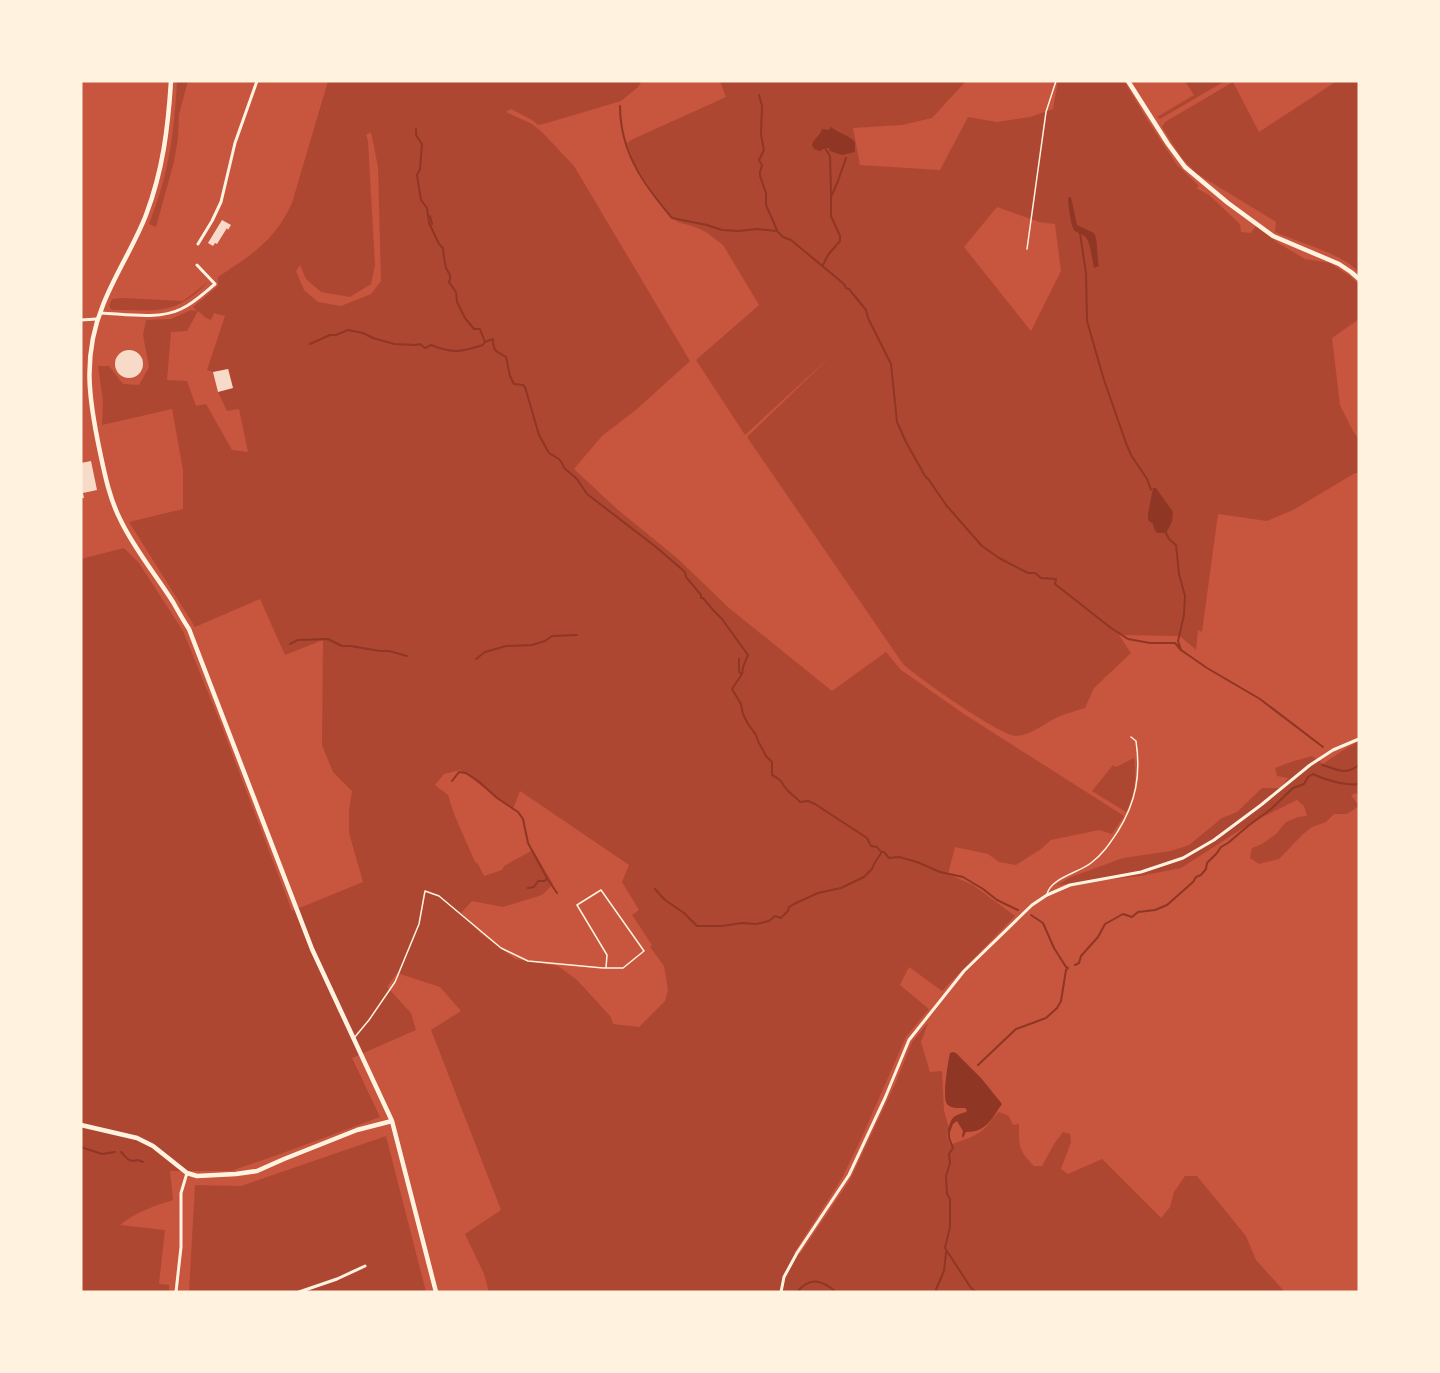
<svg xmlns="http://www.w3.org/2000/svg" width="1440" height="1373" font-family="'Noto Sans',sans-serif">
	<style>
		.green { fill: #ae4732; fill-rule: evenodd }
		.water { fill: #8f3625 }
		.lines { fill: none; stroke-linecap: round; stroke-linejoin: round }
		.stream { stroke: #8f3625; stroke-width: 2 }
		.building { fill: #f7dbc8 }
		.service { stroke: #fff3e0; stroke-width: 1.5 }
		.minor { stroke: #fff3e0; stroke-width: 3 }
		.tertiary { stroke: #fff3e0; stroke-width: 4.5 }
	</style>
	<rect width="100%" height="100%" fill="#c8553d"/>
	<path class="green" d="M177,81H188L179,114L178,138L174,162L156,227L149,224C169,173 174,135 177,81Z
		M328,81H642L638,87L621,101L547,123L538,125L532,120L511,109L506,112L532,124L541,131L574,166L690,361L637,409L602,436L574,469L617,509L677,558L729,608L832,691L886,652L901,670L964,714L1124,816L1112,834L1099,830L1051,840L1041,849L1016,865L999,862L988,854L955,847L948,874L973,885L1015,916L942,991L909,967L900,985L929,1009L906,1037L861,1139L842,1178L794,1253L800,1254L850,1180L896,1082L912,1042L928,1023L921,1042L930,1072L942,1071L944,1111L949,1128L947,1137L950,1145C962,1140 977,1137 986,1127C991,1122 993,1116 999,1112L1009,1116L1013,1125L1019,1124C1019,1145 1018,1150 1034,1166H1042L1054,1144L1063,1132L1070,1134L1071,1142L1061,1169L1068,1174L1102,1159L1161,1218L1170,1207L1174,1192L1185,1176H1197L1246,1236L1256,1260L1285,1292H489L484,1274L465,1234L501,1210L431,1030L461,1011L440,987L397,973L387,987L411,1013L416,1030L352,1058L380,1117L283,1153L231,1171H170L173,1200C155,1206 135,1212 120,1225L165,1230L159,1284L169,1285V1292H81V559L124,548L139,563L183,631L220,722L292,911L363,882L349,833V811L352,791L333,772L322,745L323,640L285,655L260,599L195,627L129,522L183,509V470L172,409L102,425L103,401L98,366H109L123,384L139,385L149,367L143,335L146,320L171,319L191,310L197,311L193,307L218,286V277C251,255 275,241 292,203ZM371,132L378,167L381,281L371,294L341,306L318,302L304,290L296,271L300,265L306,279L321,292L350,297L371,284L375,265L368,141L366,135ZM198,311L206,318L211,320L214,313L225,316L207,370L213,372L229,369L233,388L218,392L227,411L239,409L248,452L232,450L206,404L196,406L187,381L167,380L171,332L187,331ZM460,770L513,809L520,791L629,865L622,882L639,910L632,915L652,945L650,947L664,966L668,990L665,1001L639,1027L613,1024L611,1017L577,980L558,966L515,959L480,933L461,913L472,901L503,907L542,895L553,884L533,850L504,866L502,870L484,876L478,864L475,862L454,814L448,795L435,785L444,774Z
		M720,81H966L932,118L902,125L853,128L860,165L940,170L968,117L997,122L1030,117L1053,109L1058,81H1124L1148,121L1177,165L1199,186L1196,188L1209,195L1240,224L1241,232L1251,233L1256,226L1278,243L1305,259L1330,263L1350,276L1359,285V319L1332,338L1340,405L1353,431L1359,440V473H1355L1293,510L1267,521L1218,514L1202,632L1198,630L1196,650L1180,636L1119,635L1131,653L1094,688L1085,708C1076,711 1067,713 1058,717C1045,723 1031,735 1016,736C1002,737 917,677 903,664L747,437L834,353L745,435L696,360L759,305L723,245L706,232L695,227L678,222L664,209L635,165L627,143L631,140L726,97ZM997,207L1039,222L1055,224L1061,271L1031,331L964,247Z
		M1185,81H1225L1160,119L1157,117L1194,95Z
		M1337,81H1359V272C1339,252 1302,244 1275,232L1276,222L1196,173L1181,157L1162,127L1165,122L1233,82L1259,132Z
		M208,282C175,316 157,310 114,310L111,309L109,306L112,299L123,298L183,301Z
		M1359,741V795L1356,793L1351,795L1359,806L1347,814H1334L1326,822L1312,827L1303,834L1279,859L1259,864L1250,858L1252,848L1262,844L1276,834L1286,822L1298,817L1307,816L1304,806L1297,800L1254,821L1181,868L1140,876L1057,885L1071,877L1123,858L1171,851L1189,845L1222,818L1237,812L1262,788H1281L1288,778L1277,776L1275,768L1291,762L1312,756L1323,764L1342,751Z
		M1134,758C1137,776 1135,796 1126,812L1092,791L1113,765L1116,767Z
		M386,1136L426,1292H189L195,1185L241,1186Z"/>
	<path class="water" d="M831,127C838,133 849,135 855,142V152L842,155L830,151L829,148H825L820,151L814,149L812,145C814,138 820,136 822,129L829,130Z
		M1070,197H1071L1077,225L1094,233C1099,244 1096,255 1099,266L1094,268C1092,259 1091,247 1087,239C1084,234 1079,234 1075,231C1071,228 1068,203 1068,198Z
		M1153,488H1156L1173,512L1172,522L1166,533H1158L1155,531L1153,524L1148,520V514Z
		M953,1052L956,1053L981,1078L1002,1104C991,1119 987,1132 966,1132L963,1138L962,1136L963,1131L957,1121L953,1124L950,1132L948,1130C952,1116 953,1116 966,1112L967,1110L965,1108C960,1108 951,1109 947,1104C942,1098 948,1062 950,1053Z"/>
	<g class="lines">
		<path class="stream" d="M759,95L762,106L761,135L764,150L759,160L762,165L760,172V176L766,193V205L777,230
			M620,106C620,152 644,185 672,218L707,225L722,230L739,231L757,229L777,231L783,237L791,240L844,284L846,288L849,289L866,310L868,318L891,364L897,422L906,442L925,476L929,480L946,505L982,546L999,558L1028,573H1035L1041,578L1056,579L1055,584L1111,628L1128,639L1150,643H1175L1181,650
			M416,129V135L422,144L420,169L417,175L421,200L427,208L429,223L439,244L443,248C443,255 445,261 446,268C449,274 452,275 449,282L456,292L457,302L465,318L474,329H480L485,342L493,339C493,352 496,351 506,357L510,376L514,384L523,385L525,387L539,435L549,453L559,459L562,463L564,468L577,479L587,494L656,547L685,572L686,577L701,595V598H703L714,611L722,619L748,655L743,667L742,674L732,689L741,704L743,714L748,724L756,735L758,741L766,756L772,762V775C783,781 780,781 787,790C791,794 796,797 800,802L808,801L815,804L867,838L871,846L877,847L881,852H884L889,858L899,857L917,862L940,872L963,877L983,889L997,900L1018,910
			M825,148L830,156L831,194
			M430,216L432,224
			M1080,233L1086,273L1087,321L1104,380L1126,443L1131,455L1147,479L1151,490
			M823,265L828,255L840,241V236L831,216V197L838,181L846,158
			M310,344L330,335H336L348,330L363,333L373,338L394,344L416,345L420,344L425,348L431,345C454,354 460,352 483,345L485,342
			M1166,533L1169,539L1176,545L1179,574L1185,596L1184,615L1178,641L1181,650L1207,668L1260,699L1323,747
			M290,644L298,640L328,639L342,646H351L380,651H389L407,656
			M476,659L485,652L506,646L532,645L545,641L552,636L577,635
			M739,659V672L742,674
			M1322,765C1337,769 1345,776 1359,765
			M452,781L459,772L466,773L477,780L497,798L518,812L523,819L528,843L547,878L557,893
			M528,888L534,887L538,881H545L547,878
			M655,889L665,900L684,913L697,926H722L742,923L756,924L769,921L775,916L781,918L788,911L789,907L794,904L818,893L841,888L864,877L872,869L874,864L881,853
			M1075,965L1079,963L1081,956L1098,937L1105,924L1123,914L1132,917L1138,912L1155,910L1167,905L1193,882L1196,877L1201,875L1206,869L1207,863L1217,853L1221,847L1228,843L1248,826L1271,809L1293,788L1304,784L1308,777L1313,774C1325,780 1346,786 1359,784
			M978,1065L1016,1029L1046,1018L1057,1008L1061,1001L1066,970L1068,968L1066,967L1054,948L1043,923L1031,915
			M949,1131V1138L953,1148L949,1154L950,1163L946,1176L947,1194L950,1199V1227L945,1248L971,1288L976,1292
			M81,1147L102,1154L115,1152
			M121,1152C127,1158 129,1163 138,1160L143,1162
			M797,1292C810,1276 822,1280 836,1292
			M935,1292L944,1271L946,1252"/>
	</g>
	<path class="building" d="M222,220L231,225L228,230L227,228L217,244L215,243L213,246L208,243Z
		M115 364a14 14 0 1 1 28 0a14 14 0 1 1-28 0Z
		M228,369L233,388L218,392L213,372Z
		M91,461L97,490L83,493L84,498H81V463Z"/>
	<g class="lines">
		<path class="service" d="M1027,249L1046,112L1056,81
			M1047,894C1051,878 1078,873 1091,863C1103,854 1110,843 1118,831C1136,802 1141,775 1136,741L1131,737
			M354,1038L369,1020L395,982L419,924L425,891L439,896L501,948L528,961L603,968H623L644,951L601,890L577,905L607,955L606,968"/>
		<path class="minor" d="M198,244L212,221L221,202L235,143L257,81
			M101,313C125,314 159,320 181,309C194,303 204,293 215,284L197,265
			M81,320L97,319
			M176,1292L181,1247V1193L187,1173
			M299,1292L337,1279L365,1266
			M781,1292L784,1277L797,1253L849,1175L885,1098L909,1040L964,971L1032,905L1047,895L1070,885L1141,872L1183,858L1214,840L1261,805L1310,765L1333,750L1359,739"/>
		<path class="tertiary" d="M171,81C168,128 163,170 146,215C134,246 115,274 103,305C82,356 89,400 100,452C105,476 110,500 121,521C135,550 156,575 173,602C178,611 183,620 189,629L312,949L392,1121L436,1292
			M1128,81L1168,144L1185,167L1228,203L1273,236L1339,264L1351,272L1359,279
			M81,1125L137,1138L153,1146L187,1173L197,1176L236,1174L257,1171L284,1159L357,1130L392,1121"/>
	</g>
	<rect width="1440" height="1373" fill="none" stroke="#fff3e0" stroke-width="165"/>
</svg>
